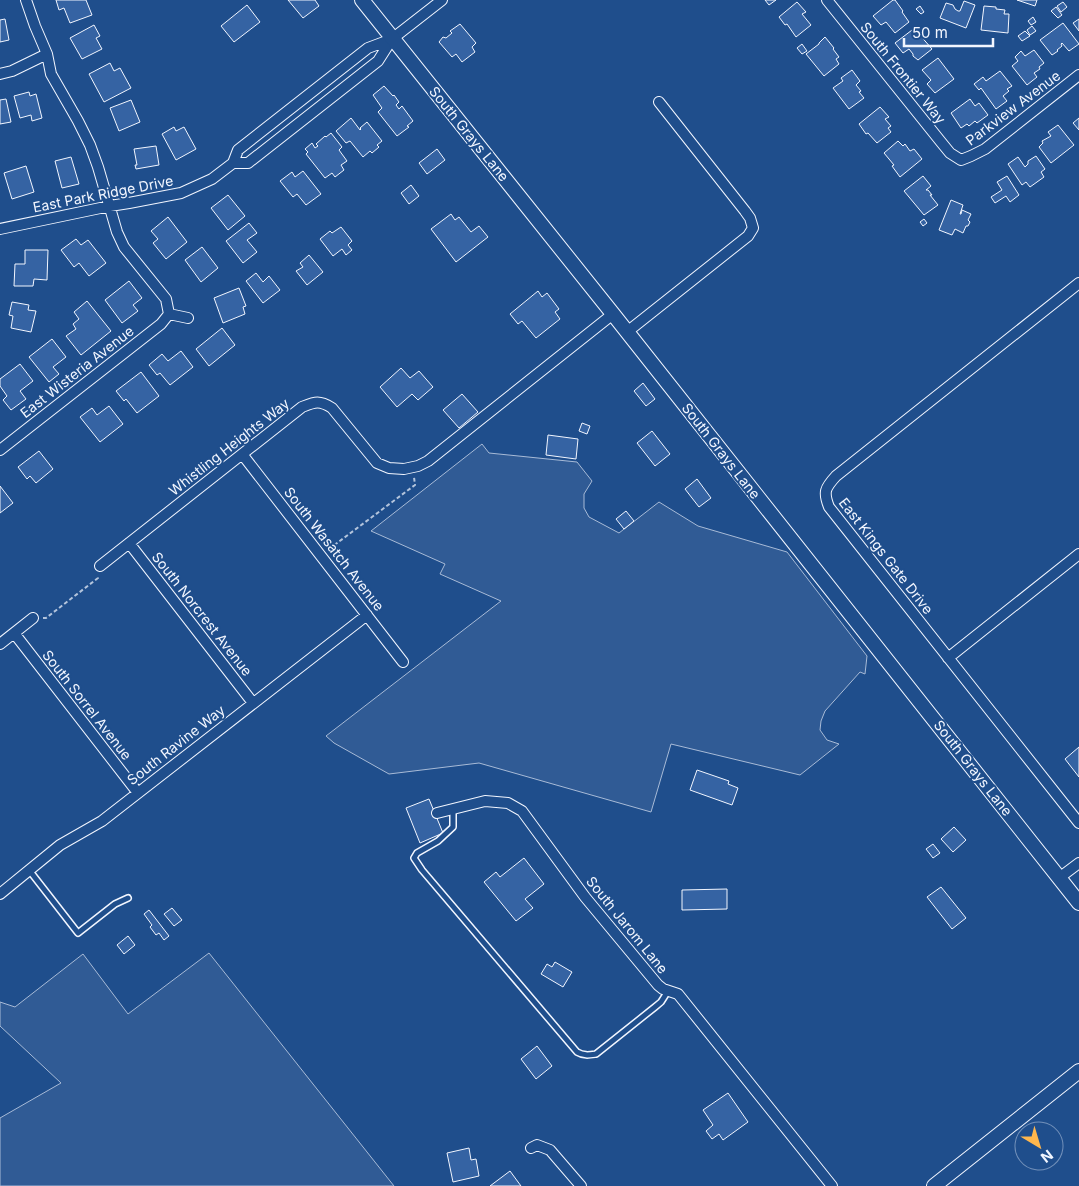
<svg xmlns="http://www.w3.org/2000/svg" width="1079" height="1186" font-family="Inter,sans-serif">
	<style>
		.built { fill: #305b95; stroke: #a8bbd7 }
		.building { fill: #3563a3; stroke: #f2f6ff }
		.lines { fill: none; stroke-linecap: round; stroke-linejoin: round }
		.service-casing { stroke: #f2f6ff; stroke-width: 8 }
		.minor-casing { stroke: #f2f6ff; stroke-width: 12 }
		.tertiary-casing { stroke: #f2f6ff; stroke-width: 16 }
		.path { stroke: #b3c4dc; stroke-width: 2; stroke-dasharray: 4 2.5; stroke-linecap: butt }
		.service { stroke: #1f4e8c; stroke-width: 5 }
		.minor { stroke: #1f4e8c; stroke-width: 10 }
		.tertiary { stroke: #1f4e8c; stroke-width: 14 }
		.labels { text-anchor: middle; stroke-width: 4; stroke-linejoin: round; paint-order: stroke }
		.street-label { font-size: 14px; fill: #f2f6ff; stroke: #1f4e8c }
	</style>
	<rect width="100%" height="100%" fill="#1f4e8c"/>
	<path class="built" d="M482,444L489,453L577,462L592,481L584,494V508L589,517L619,533L659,502L698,526L787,552L867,656L865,674L860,672L825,711L821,721L820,730L827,740L839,744L800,775L671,744L651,812L479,763L389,774L334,743L326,736L501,601L440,574L445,564L371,531Z
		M209,953L394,1186H0V1118L61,1083L0,1026V1002L15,1007L83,954L128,1014Z"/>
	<path class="building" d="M56,0H86L92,15L70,23L64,8L59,10Z
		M288,0H315L319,6L303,18Z
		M765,0H776L769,5Z
		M893,0H895L903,11L902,12L909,22L895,33L886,22L881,25L873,16Z
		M1017,0H1037L1035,6Z
		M964,1L975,5L966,28L940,18L946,3L953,5L955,9L958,11H960Z
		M797,2L806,12L802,14L811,25L796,37L787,24L785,25L779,17Z
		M1063,2L1067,7L1061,12L1057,6Z
		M247,5L260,22L234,42L221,26Z
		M920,6L924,12L921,14L916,9Z
		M984,6L996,7V9L1005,10L1004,14H1009L1008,33L981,30Z
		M1056,7L1062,15L1058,18L1051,11Z
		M1033,17L1036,22L1031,25L1028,21Z
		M5,19L9,40L0,42V20Z
		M1079,19V31L1073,23Z
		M1063,23L1079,44L1069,51L1062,43L1061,44L1062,46L1057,50L1058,51L1052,55L1040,40Z
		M460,24L476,43L472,47L475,52L462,62L456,54L452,57L439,42L443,37L446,38L452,33L450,31Z
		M94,25L100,36L96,38L102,49L82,59L70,38Z
		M1032,26L1036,31L1030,35L1027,30Z
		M916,27L921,33L919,34L932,49L918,60L913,56V54L909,49L903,53L895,43Z
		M1025,31L1030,36L1022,41L1018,36Z
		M825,37L834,48L833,49L839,57L836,59L839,64L824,76L806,54L819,44V43Z
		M802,44L807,51L802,54L797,48Z
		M1034,50L1044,63L1039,67L1040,69L1034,73L1037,77L1027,85L1012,66L1018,61L1015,57L1021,51L1025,56Z
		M938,58L954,79L935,93L927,84L931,80L922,70Z
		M110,63L114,71L120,68L131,88L104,102L89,74Z
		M852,70L860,81L856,85L861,91L859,92L864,98L849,109L833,88L843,81L841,78Z
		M1000,71L1012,86L1007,89L1009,91L1003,96L1007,101L996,109L981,88L979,90L974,84L983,77L986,81Z
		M384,86L393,96L394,95L399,102L396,105L399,109L402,106L413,121L407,126L409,127L397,136L378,112L382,108L373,95Z
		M29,92L30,96L36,94L42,118L32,121L31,115L20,118L14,96Z
		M6,99L11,122L0,124V100Z
		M970,99L975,106L979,103L988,115L977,123L975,121L969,126L967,124L961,128L951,113Z
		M131,100L140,122L119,131L110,108Z
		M880,107L889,117L885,119L891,126L888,128L891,132L877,143L868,133L866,134L859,124Z
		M351,118L360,130L361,129L360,128L367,122L382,141L377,145L379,147L372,153L370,151L363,157L350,141L346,143L336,131Z
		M1079,118V130L1073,123Z
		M1058,125L1074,145L1051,163L1039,147L1043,143L1042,141L1051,136L1048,132Z
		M174,127L176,131L184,127L196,149L176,160L162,134Z
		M331,133L342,147L339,150L347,161L341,165L344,170L335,177L332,173L325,178L306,154L308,152L305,149L312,143L315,148L318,146L316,144L325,136L326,137Z
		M898,141L903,146L905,144L910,151L914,149L922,159L900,177L892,166L894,165L884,153Z
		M156,146L159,165L136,169L135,165H137L134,149Z
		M437,149L445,160L427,174L419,163Z
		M1036,156L1045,169L1041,172L1044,177L1030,187L1026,182L1022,185L1008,164L1018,157L1025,167L1028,164V161Z
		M71,157L79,184L62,188L55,161Z
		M26,166L34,192L12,199L4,173Z
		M303,171L321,194L306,205L297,194L293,197L280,181L292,172L295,177Z
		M923,176L931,186L926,190H928L932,195H930L938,205L924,215L904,191Z
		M1007,176L1019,195L1010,202L1006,196L995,203L991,197L1002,190L997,182Z
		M411,185L419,196L409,204L401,193Z
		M228,195L245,216L228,230L211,208Z
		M951,200L963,205L960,214H961L962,210L971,214L968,220L970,222L968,226H966L963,233L955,229L952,235L939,230Z
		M451,214L455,220L459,217L471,232L479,226L488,237L456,262L431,229Z
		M168,217L187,242L166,259L153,243L158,239L151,231Z
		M924,219L927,223L923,226L920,222Z
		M249,223L257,233L247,240L257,252L243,263L226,241Z
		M341,227L352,241L348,245L352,250L346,255L342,249L333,256L320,239L330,231L332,233Z
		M76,239L81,245L88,240L106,263L89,276L79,263L74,267L61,250Z
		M202,247L218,268L201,282L185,260Z
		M25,250H48L47,280L34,279L33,286H14L15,264H25Z
		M309,255L323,272L307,285L296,271L303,267L300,263Z
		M256,273L263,282L269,276L280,290L263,303L246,281Z
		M129,281L142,298L133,305L138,311L122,323L105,300Z
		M239,288L246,306L243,307L245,314L223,323L214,298Z
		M538,291L542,297L547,293L559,309L555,312L560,319L536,338L522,321L518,324L510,314Z
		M87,301L111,331L81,355L66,336L76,329L73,324L79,319L74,312Z
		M12,302L29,305L28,310L36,311L31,332L11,328L13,316L9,315Z
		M222,328L235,345L209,366L196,349Z
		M52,339L66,357L53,367L59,374L49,382L29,357Z
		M181,351L193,367L170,385L160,373L157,375L149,365L162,354L168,361Z
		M20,364L33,381L20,391L26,399L11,410L3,400L7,396L0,386V379Z
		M401,368L410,378L419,371L433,387L418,400L412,394L397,407L380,387Z
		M141,372L159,396L137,413L126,399L124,401L116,391Z
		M643,383L655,399L646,406L634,391Z
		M462,394L478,412L459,428L443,410Z
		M109,406L123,424L100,442L80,417L92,408L97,415Z
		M582,423L590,426L587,434L579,431Z
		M652,431L670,454L655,466L637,443Z
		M548,435L578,439L576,459L546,455Z
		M39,451L53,469L36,483L30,476L27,479L18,467Z
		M697,479L711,498L699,507L685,489Z
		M0,486L13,503L0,513Z
		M626,511L634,521L624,529L616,519Z
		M1079,747V777L1065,759Z
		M697,770L729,781L728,784L738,788L732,805L690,790Z
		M429,799L443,833L420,843L406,808Z
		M954,827L966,840L953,852L941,839Z
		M933,844L940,853L933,858L926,849Z
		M524,858L544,884L525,899L533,908L516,921L484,882L496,872L500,877Z
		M941,887L966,918L952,929L927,897Z
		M727,889V909L682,910V890Z
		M172,908L182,920L174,926L164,914Z
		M149,910L169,936L164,940L159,933L156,935L150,927L152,925L144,914Z
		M128,936L135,945L124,954L117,945Z
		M555,962L572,972L563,987L541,974L547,964L552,967Z
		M537,1046L552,1066L536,1079L521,1059Z
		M728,1093L748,1122L723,1140L719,1134L712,1139L706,1131L713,1125L703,1110Z
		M469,1148L471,1160L476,1159L479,1176L453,1182L447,1153Z
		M510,1171L521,1186H490Z"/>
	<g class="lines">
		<g class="service-casing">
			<path id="service" d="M453,809V827L438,841L417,853L414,858L422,870L577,1052C584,1056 589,1055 596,1054L655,1007L661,1002L668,991
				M29,870L78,933L115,904L128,898"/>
		</g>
		<g class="minor-casing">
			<path id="minor" d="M26,0L35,26L47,54L51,74L78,121L90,145L98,167L117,232L124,247L166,299L169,314
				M827,0L941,142L950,153L961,160L971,156L985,149L1079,75
				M392,39L378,61L248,163H233L238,150L368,48L392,39L442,0
				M0,74L12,71L47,54
				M0,229L110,206L129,203L181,193L212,179L233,163
				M1079,283L836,476C825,488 823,492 829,507L1079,823
				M169,314L188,318
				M627,332L748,236L753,228L750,218L745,211L659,102
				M0,450L161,324L169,314
				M242,454L403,662
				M129,543L253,703
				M100,566L302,407C315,402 319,400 332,408L377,463L389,468L404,469L418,466L428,461L613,314
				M14,633L138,793
				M0,644L33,618
				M948,658L1079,554
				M437,813L485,801L508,803L522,811L585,897L658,985L663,989L678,994L832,1186
				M1059,878L1079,863
				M0,894L60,845L102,821L367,615
				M531,1148L537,1145L550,1150L581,1186"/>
		</g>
		<g class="tertiary-casing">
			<path id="tertiary" d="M362,0L613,314L1079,903
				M934,1186L1079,1071"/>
		</g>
		<path class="path" d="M329,549L415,485L414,477
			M43,618H46L98,578V576"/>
		<use href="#service" class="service"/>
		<use href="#minor" class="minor"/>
		<use href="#tertiary" class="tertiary"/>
	</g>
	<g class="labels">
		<g class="street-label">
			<text transform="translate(903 73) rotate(51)" y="5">South Frontier Way</text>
			<text transform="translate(1013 108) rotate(-37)" y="5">Parkview Avenue</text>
			<text transform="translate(469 134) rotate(51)" y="5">South Grays Lane</text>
			<text transform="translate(103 194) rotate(-11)" y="5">East Park Ridge Drive</text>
			<text transform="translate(77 372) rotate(-38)" y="5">East Wisteria Avenue</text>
			<text transform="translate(229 447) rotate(-38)" y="5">Whistling Heights Way</text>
			<text transform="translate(721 451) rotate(52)" y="5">South Grays Lane</text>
			<text transform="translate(334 549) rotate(52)" y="5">South Wasatch Avenue</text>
			<text transform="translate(886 556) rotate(52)" y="5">East Kings Gate Drive</text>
			<text transform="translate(202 614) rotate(52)" y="5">South Norcrest Avenue</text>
			<text transform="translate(87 705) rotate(52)" y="5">South Sorrel Avenue</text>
			<text transform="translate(176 745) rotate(-38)" y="5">South Ravine Way</text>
			<text transform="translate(973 768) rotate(52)" y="5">South Grays Lane</text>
			<text transform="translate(627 925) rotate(51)" y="5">South Jarom Lane</text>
		</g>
	</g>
	<g transform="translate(1039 1146) rotate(142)"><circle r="24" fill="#1f4e8c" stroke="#7391ba"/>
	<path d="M0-4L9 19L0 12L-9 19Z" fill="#ffb74d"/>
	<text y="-8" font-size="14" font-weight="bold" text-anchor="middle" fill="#f2f6ff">N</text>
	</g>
	<path d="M904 38v8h89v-8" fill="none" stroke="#f2f6ff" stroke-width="2.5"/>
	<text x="912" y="38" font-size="15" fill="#f2f6ff" stroke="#1f4e8c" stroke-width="4" paint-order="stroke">50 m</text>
</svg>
